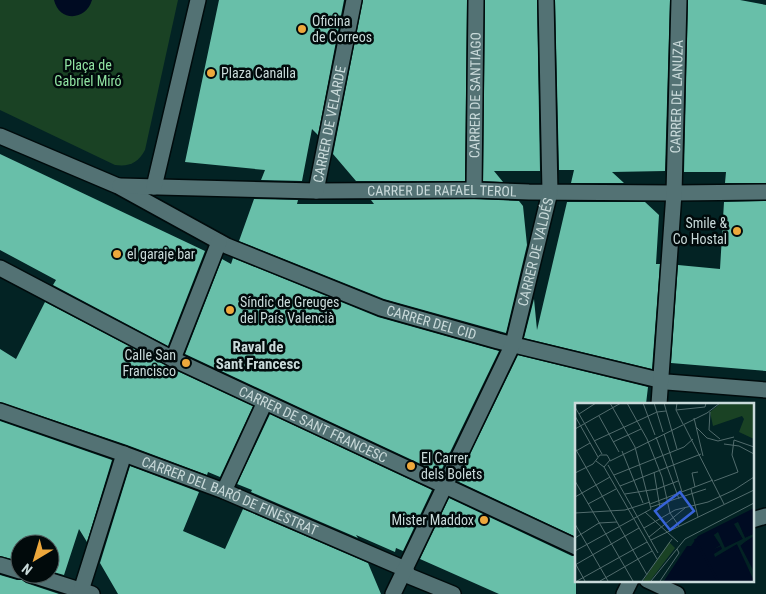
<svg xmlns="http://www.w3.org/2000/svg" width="766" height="594" font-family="'Roboto Condensed',sans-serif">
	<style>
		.green { fill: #1a4224 }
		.water { fill: #000b22 }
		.building { fill: #68bfa9 }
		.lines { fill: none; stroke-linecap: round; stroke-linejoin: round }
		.street-casing { stroke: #000b0c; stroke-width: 18 }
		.street { stroke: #537274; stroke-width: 15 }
		.poi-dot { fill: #eda83c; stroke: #010a0b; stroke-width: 2 }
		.labels { text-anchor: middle; stroke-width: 5; stroke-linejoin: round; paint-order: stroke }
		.poi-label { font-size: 14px; fill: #c9dada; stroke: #010a0b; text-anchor: start }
		.park-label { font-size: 14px; fill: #8fe2a1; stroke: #010a0b }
		.street-label { font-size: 14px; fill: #c9dada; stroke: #010a0b }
		.neighbourhood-label { font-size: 15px; font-weight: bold; fill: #c9dada; stroke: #010a0b }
		.inset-river { fill: none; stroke: #000b22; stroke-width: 2.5 }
		.inset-road { fill: none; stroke: #526c6d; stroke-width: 1 }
		.view { fill: #3763d8; fill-opacity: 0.15; stroke: #3763d8; stroke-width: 2.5 }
		.inset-edge { fill: none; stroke: #c9dada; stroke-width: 2.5 }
	</style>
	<rect width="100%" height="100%" fill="#032324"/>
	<path class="green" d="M0,0H178L145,150C138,163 129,167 115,165L0,110Z"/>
	<path class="water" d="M54,0H92C86,21 59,22 54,0Z"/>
	<path class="building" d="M219,0H344L318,135L312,129L302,181L261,180L265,170L185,162Z
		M363,0H467L465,181H356L333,154Z
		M485,0H537L540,171H494L503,182L483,181Z
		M555,0H670L665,171L612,172L624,183H571L574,170H559Z
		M688,0H740L766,5V183H725L726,172H684Z
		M0,154L205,251L168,346L53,285L56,280L0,250Z
		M254,199L298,200L297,204H374L371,200L474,199L519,201L523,206L527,245L506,333L384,299L239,241Z
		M766,201V371L671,363L678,265L720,269L724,202Z
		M567,202H645L659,215L656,264H660L652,369L524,338L534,299L537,330Z
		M233,258L378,317L499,351L440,473L185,354L222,259L231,264Z
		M45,302L169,367L253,406L220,477L208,472L207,475L127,445L0,402V349L16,359Z
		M518,355L648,387L646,404H576V537L457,481Z
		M270,414L432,490L403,551L396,548L395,552L356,535L358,538L251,492L252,490L237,484Z
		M0,421L112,460L87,542L79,529L64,575L50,571V544H20V561L0,556Z
		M130,466L199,492L183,531L225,549L243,509L368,563L381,594H118L100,563Z
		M449,498L572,556H576V594H499L420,559Z
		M0,575L17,580H22L26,583L59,594H0Z"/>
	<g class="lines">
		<g class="street-casing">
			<g id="street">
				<path id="s1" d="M0,136L118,186L227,246L381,308L498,341L667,382L766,390"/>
				<path id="s2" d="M120,186L316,191L474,190L529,192L674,193L766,192"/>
				<path d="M154,187L198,0"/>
				<path id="s3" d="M474,190L476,0"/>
				<path id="s4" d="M316,191L354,0"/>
				<path id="s5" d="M0,268L173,359L576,547"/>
				<path d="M173,359L219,242"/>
				<path id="s6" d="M659,404L674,193L679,0"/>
				<path id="s7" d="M0,411L124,454L224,491L405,569L409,576L453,594"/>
				<path d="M224,491L265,402"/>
				<path d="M752,520L766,516"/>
				<path d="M0,565L20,571"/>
				<path d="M29,574L92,594"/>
				<path d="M647,580L677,594"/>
				<path d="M80,594L124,454"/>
				<path id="s8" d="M393,594L513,344L550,192L546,0"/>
				<path d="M624,594L631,580"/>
			</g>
		</g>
		<use href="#street" class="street"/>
	</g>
	<g class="poi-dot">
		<circle cx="302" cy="29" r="5"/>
		<circle cx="211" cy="73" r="5"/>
		<circle cx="737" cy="231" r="5"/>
		<circle cx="117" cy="254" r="5"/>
		<circle cx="230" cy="310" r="5"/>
		<circle cx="186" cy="363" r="5"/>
		<circle cx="411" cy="466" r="5"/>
		<circle cx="484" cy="520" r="5"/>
	</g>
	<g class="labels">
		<g class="poi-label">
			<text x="312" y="26">Oficina<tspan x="312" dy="16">de Correos</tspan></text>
			<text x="221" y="78">Plaza Canalla</text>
			<text x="727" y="228" text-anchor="end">Smile &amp;<tspan x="727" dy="16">Co Hostal</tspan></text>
			<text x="127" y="259">el garaje bar</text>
			<text x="240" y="307">Síndic de Greuges<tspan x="240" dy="16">del País Valencià</tspan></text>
			<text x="176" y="360" text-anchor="end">Calle San<tspan x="176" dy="16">Francisco</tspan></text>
			<text x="421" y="463">El Carrer<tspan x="421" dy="16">dels Bolets</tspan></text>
			<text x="474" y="525" text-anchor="end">Mister Maddox</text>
		</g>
		<g class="park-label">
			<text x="88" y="70">Plaça de<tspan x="88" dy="16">Gabriel Miró</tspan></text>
		</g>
		<g class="street-label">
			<text dy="5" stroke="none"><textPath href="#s3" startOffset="95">CARRER DE SANTIAGO</textPath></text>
			<text dy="5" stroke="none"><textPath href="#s6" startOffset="308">CARRER DE LANUZA</textPath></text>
			<text dy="5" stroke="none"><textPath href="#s4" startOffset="68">CARRER DE VELARDE</textPath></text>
			<text dy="5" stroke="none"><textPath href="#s2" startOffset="322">CARRER DE RAFAEL TEROL</textPath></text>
			<text dy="5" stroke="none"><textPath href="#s8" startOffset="372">CARRER DE VALDÉS</textPath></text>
			<text dy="5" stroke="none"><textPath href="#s1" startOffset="471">CARRER DEL CID</textPath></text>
			<text dy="5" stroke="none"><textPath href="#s5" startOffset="350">CARRER DE SANT FRANCESC</textPath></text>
			<text dy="5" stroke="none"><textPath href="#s7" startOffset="245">CARRER DEL BARÓ DE FINESTRAT</textPath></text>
		</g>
		<g class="neighbourhood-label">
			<text x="258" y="352">Raval de<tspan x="258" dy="17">Sant Francesc</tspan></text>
		</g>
	</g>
	<g transform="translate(575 403)">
		<rect width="179" height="179" fill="#032324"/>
		<path d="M146,0H179V36L164,29L169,16L167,13L138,23L135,9ZM94,139L100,145L75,178H68Z" fill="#1a4224"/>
		<path d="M179,105V131L170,135L163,120L160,121L168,136L149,145L143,130L139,132L148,146L142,150L162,141L179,178H89L112,143H116L123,133ZM179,133V169L165,142Z" fill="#000b22"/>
		<path d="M163,119L170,135L179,131L165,143L179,174L162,141L140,154L139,151L147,146L146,143L139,146L146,142L139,132L143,129L150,145L168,136L159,121Z" fill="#032324"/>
		<path class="inset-river" d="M120,136L143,178"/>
		<path class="inset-road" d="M52,0L72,36L87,74L95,110L104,123M68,0L80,32M79,0L88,29M89,0L102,46M102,0L101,7L108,21M0,4L27,51M101,7L130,4L131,0M135,9L134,27L145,36M4,11L21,0M0,13L23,54M24,13L44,49M119,15L128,53M109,22L149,101M121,24L132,35L143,38L159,34M0,26L46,0M89,31L107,89M81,34L104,96M19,38L82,9L91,8M38,39L66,26M149,41L164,43L179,51M0,45L72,172M1,48L15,40M47,48L68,100M35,58L132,10L145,0M33,62L83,150M29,64L82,156M79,69L85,105M0,70L18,61L25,52H32L35,57L29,64L21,58M39,72L109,44L118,36M0,78L58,178M139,78L163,69L157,52L159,37L179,44M45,83L126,51M120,84L117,70L123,69M116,86L123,114M50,91L82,86L103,78M0,94L35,74M13,101L41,86M75,101L138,77M76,104L131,86M70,109L103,139M0,110L50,107L75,99M0,121L33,178M69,125L100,107L133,99L159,87L179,74M74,134L110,105M0,135L24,120L42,119M76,137L179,87M0,148L76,106L60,44L35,0M0,160L10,178M0,162L64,125M2,178L72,139M25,178L77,148M67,178L97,136M76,178L110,136L179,100M85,178L104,150L102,146"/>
		<path class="view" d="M105,89L119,108L95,127L80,108Z"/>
		<rect width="179" height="179" class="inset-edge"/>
	</g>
	<g transform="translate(35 559) rotate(218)"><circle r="24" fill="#010a0b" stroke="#515d5e"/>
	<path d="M0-4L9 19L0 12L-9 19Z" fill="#eda83c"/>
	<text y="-8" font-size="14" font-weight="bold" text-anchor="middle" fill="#c9dada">N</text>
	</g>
</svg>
